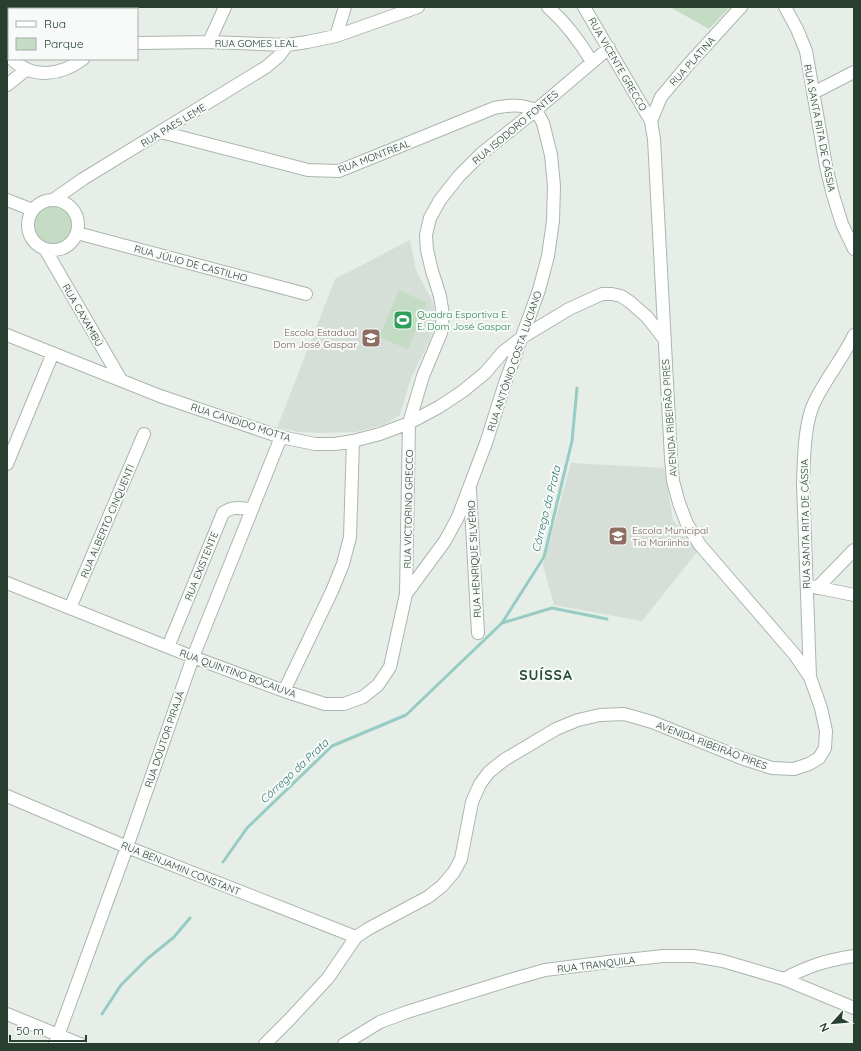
<svg xmlns="http://www.w3.org/2000/svg" width="861" height="1051" font-family="Quicksand,sans-serif">
	<style>
		.built { fill: #d5ded7 }
		.green { fill: #c4dcc3 }
		.lines { fill: none; stroke-linecap: round; stroke-linejoin: round }
		.stream { stroke: #96ccc3; stroke-width: 3 }
		.minor-casing { stroke: #aab6ad; stroke-width: 14 }
		.minor { stroke: #fff; stroke-width: 12 }
		.labels { text-anchor: middle; stroke-width: 4; stroke-linejoin: round; paint-order: stroke }
		.street-label { font-size: 10px; fill: #273e31; stroke: #f7faf8 }
		.leisure-label { font-size: 10px; fill: #27864d; stroke: #f7faf8; text-anchor: start }
		.education-label { font-size: 10px; fill: #785e54; stroke: #f7faf8; text-anchor: end }
		.water-label { font-size: 11px; font-style: italic; fill: #277468; stroke: #f7faf8 }
		.district-label { font-size: 14px; font-weight: bold; letter-spacing: 1px; fill: #254e37; stroke: #f7faf8 }
	</style>
	<rect width="100%" height="100%" fill="#e7eee8"/>
	<path class="built" d="M410,240L416,270L433,302L435,312V323L428,344L411,378L400,415L384,425L356,432L319,433L299,432L277,428L335,279Z
		M571,463L664,468L673,520L697,552L642,621L554,605L543,565Z"/>
	<path class="green" d="M8,7H84L85,9H9V36L7,30Z
		M670,7H730L709,29Z
		M33 224a20 20 0 1 1 40 0a20 20 0 1 1-40 0Z
		M399,290L427,303L408,349L379,337Z"/>
	<g class="lines">
		<path class="stream" d="M502,623L552,608L607,619
			M223,862L247,828L332,746L406,715L502,623L544,557L572,441L577,388
			M102,1014L121,985L147,959L174,937L190,918"/>
		<g class="minor-casing">
			<path id="minor" d="M97,7L98,9
				M548,7C567,24 579,40 592,62
				M785,7L797,29L806,51L826,166L833,195L842,224L854,249
				M336,36L345,7
				M209,42L225,7
				M137,43L209,42L287,45L307,42L336,36L418,7
				M12,59C32,80 62,75 83,59
				M7,85L27,69
				M813,93L854,72
				M651,121L661,97L687,66L741,7
				M161,132L308,170L339,171L494,108C511,105 519,104 536,110L543,123L551,155L554,186L553,221L548,256L539,290L505,383L486,443L458,517L445,541L406,594
				M7,200L33,210
				M53,200L83,179L266,67L279,56L287,45
				M28 225a25 25 0 1 1 50 0a25 25 0 1 1-50 0Z
				M77,233L306,294
				M45,249L121,380
				M7,335L160,396L281,437L315,444H335L353,441L380,434L409,423L439,407L463,391L485,373L503,352L521,338L569,309L602,294H612L621,296L630,302L647,317L665,340
				M7,464L53,353
				M470,490L478,633
				M7,583L193,657L284,691L325,704H344L363,697L378,685L390,667L406,594L409,423L423,376L441,333L443,315L440,296L432,271L427,250L426,235L430,218L440,200L459,176L481,154L536,110L609,48
				M810,586L854,595
				M817,588L854,550
				M70,608L144,434
				M168,647L223,513C232,506 240,508 251,509
				M810,677L803,483C804,459 804,422 815,401C826,378 843,358 854,335
				M284,691L332,591L343,564L350,537L353,441
				M7,796L127,847L356,937
				M784,979C808,966 827,960 854,956
				M7,1014L80,1044
				M55,1044L127,847L193,657L281,437
				M265,1044L289,1020L328,978L356,937L368,929L428,897L442,886L454,872L461,859L472,802L480,784L489,772L504,760L556,729L578,720L600,715L624,714L652,722L744,759L772,768L794,769L809,764L819,758L825,748L826,731L821,708L810,677L795,655L700,545L687,524L679,503L673,481L671,458L654,139L651,121L584,7
				M344,1044L380,1022L407,1012L510,980L545,970L616,961L664,956H694L723,961L784,979L854,1008"/>
		</g>
		<use href="#minor" class="minor"/>
	</g>
	<defs>
		<g id="stadium-square" transform="scale(1)"><rect x="-9" y="-9" width="18" height="18" rx="4" fill="#2e9e5b" stroke="#f7faf8"/><path d="M0-5a6.5 5 0 1 0 0 10a6.5 5 0 1 0 0-10ZM-3.5-1.8h7v3.6h-7Z" fill="#fff"/></g>
		<g id="school-square" transform="scale(1)"><rect x="-9" y="-9" width="18" height="18" rx="4" fill="#8d6e63" stroke="#f7faf8"/><path d="M0-5L7-2L0 1L-7-2ZM-4 1L0 2.5L4 1V4Q0 6-4 4Z" fill="#fff"/></g>
	</defs>
	<g fill-rule="evenodd">
		<use href="#stadium-square" x="403" y="320"/>
		<use href="#school-square" x="371" y="338"/>
		<use href="#school-square" x="618" y="536"/>
	</g>
	<g class="labels">
		<g class="street-label">
			<text x="256" y="47">RUA GOMES LEAL</text>
			<text transform="translate(692 61) rotate(-48)" y="4">RUA PLATINA</text>
			<text transform="translate(618 64) rotate(60)" y="4">RUA VICENTE GRECCO</text>
			<text transform="translate(173 125) rotate(-31)" y="4">RUA PAES LEME</text>
			<text transform="translate(515 127) rotate(-40)" y="4">RUA ISODORO FONTES</text>
			<text transform="translate(820 128) rotate(79)" y="4">RUA SANTA RITA DE CÁSSIA</text>
			<text transform="translate(374 156) rotate(-21)" y="4">RUA MONTREAL</text>
			<text transform="translate(191 263) rotate(15)" y="4">RUA JÚLIO DE CASTILHO</text>
			<text transform="translate(83 315) rotate(60)" y="4">RUA CAXAMBÚ</text>
			<text transform="translate(514 361) rotate(-71)" y="4">RUA ANTÔNIO COSTA LUCIANO</text>
			<text transform="translate(669 418) rotate(-94)" y="4">AVENIDA RIBEIRÃO PIRES</text>
			<text transform="translate(241 422) rotate(18)" y="4">RUA CANDIDO MOTTA</text>
			<text transform="translate(408 509) rotate(-89)" y="4">RUA VICTORINO GRECCO</text>
			<text transform="translate(107 521) rotate(-67)" y="4">RUA ALBERTO CINQUENTI</text>
			<text transform="translate(805 524) rotate(-91)" y="4">RUA SANTA RITA DE CÁSSIA</text>
			<text transform="translate(474 559) rotate(-93)" y="4">RUA HENRIQUE SILVÉRIO</text>
			<text transform="translate(201 566) rotate(-68)" y="4">RUA EXISTENTE</text>
			<text transform="translate(238 673) rotate(20)" y="4">RUA QUINTINO BOCAIUVA</text>
			<text transform="translate(164 739) rotate(-71)" y="4">RUA DOUTOR PIRAJÁ</text>
			<text transform="translate(712 745) rotate(21)" y="4">AVENIDA RIBEIRÃO PIRES</text>
			<text transform="translate(181 868) rotate(22)" y="4">RUA BENJAMIN CONSTANT</text>
			<text transform="translate(596 964) rotate(-7)" y="4">RUA TRANQUILA</text>
		</g>
		<g class="leisure-label">
			<text x="417" y="318">Quadra Esportiva E.<tspan x="417" dy="12">E. Dom José Gaspar</tspan></text>
		</g>
		<g class="education-label">
			<text x="357" y="336">Escola Estadual<tspan x="357" dy="12">Dom José Gaspar</tspan></text>
			<text x="632" y="534" text-anchor="start">Escola Municipal<tspan x="632" dy="12">Tia Mariinha</tspan></text>
		</g>
		<g class="water-label">
			<text transform="translate(546 509) rotate(-76)" y="4">Córrego da Prata</text>
			<text transform="translate(294 771) rotate(-43)" y="4">Córrego da Prata</text>
		</g>
		<g class="district-label">
			<text x="546" y="680">SUÍSSA</text>
		</g>
	</g>
	<rect width="861" height="1051" fill="none" stroke="#273e31" stroke-width="16"/>
	<rect x="8" y="8" width="130" height="52" fill="#f7faf8" stroke="#a4afa8"/>
	<rect x="16" y="21" width="20" height="6" fill="#ffffff" stroke="#a4afa8"/>
	<text x="44" y="28" font-size="12" fill="#273e31">Rua</text>
	<rect x="16" y="38" width="20" height="12" fill="#c4dcc3" stroke="#a4afa8"/>
	<text x="44" y="48" font-size="12" fill="#273e31">Parque</text>
	<g transform="translate(833 1023) rotate(243)" stroke="#f7faf8" stroke-width="3" paint-order="stroke">
	<path d="M0-3L7 15L0 10L-7 15Z" fill="#273e31"/>
	<text y="-6" font-size="11" font-weight="bold" text-anchor="middle" fill="#273e31">N</text>
	</g>
	<path d="M10 1035v6h76v-6" fill="none" stroke="#273e31" stroke-width="2"/>
	<text x="16" y="1035" font-size="12" fill="#273e31" stroke="#f7faf8" stroke-width="3" paint-order="stroke">50 m</text>
</svg>
